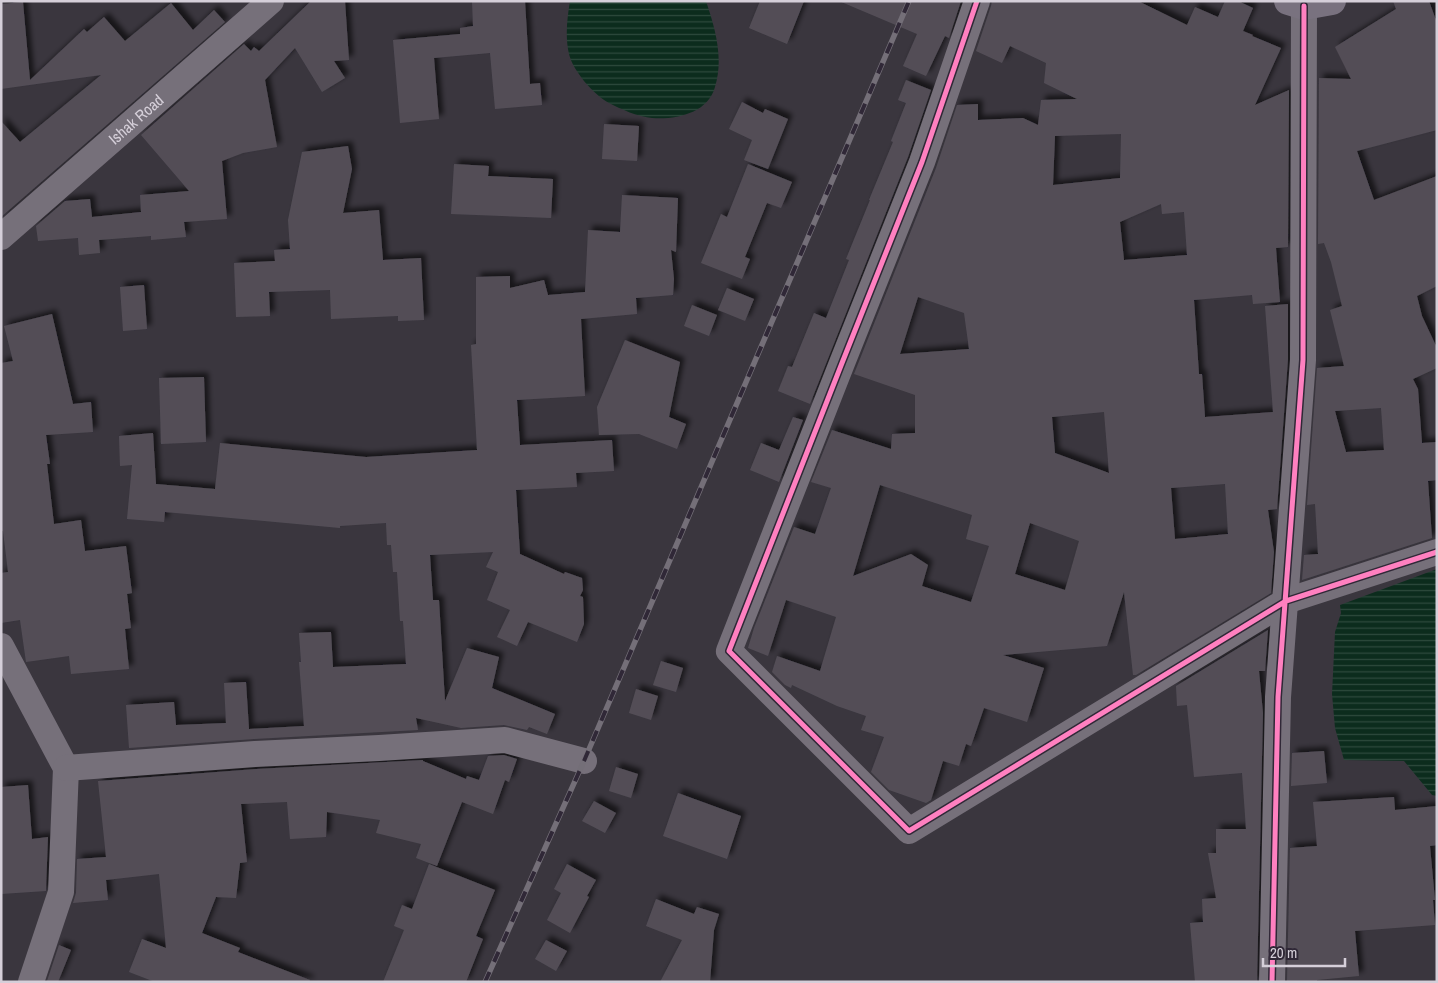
<svg xmlns="http://www.w3.org/2000/svg" width="1438" height="983" font-family="'Archivo Narrow',sans-serif">
	<style>
		.water { fill: url(#water-rules) }
		.building { fill: #534e57; fill-rule: evenodd; filter: url(#shadow) }
		.lines { fill: none; stroke-linecap: round; stroke-linejoin: round }
		.street { stroke: #76707a; stroke-width: 26 }
		.secondary { stroke: #79727f; stroke-width: 28 }
		.rail-casing { stroke: #746f78; stroke-width: 5.5 }
		.rail { stroke: #302837; stroke-width: 4; stroke-dasharray: 11; stroke-linecap: butt }
		.cycleway-casing { stroke: #302837; stroke-width: 8 }
		.cycleway { stroke: #ff80c0; stroke-width: 5 }
		.labels { text-anchor: middle; stroke-width: 5; stroke-linejoin: round; paint-order: stroke }
		.street-label { font-size: 16px; fill: #d5cfd9; stroke: #302837 }
	</style>
	<defs>
		<pattern id="water-rules" width="6" height="5" patternUnits="userSpaceOnUse" patternTransform="scale(1.25)"><rect width="6" height="5" fill="#0c2c1d"/><path d="M0 2.5h6" fill="none" stroke="#2e4a3d"/></pattern>
		<filter id="shadow"><feDropShadow dx="4.5" dy="-4.5" stdDeviation="2.5" flood-color="#0009"/></filter>
	</defs>
	<rect width="100%" height="100%" fill="#3a363e"/>
	<path class="water" d="M570,1H706C715,28 724,58 715,87C708,113 676,120 652,118C639,117 620,109 609,103C594,95 573,71 569,54C565,37 567,19 570,1Z
		M1437,569V796L1432,795L1404,761L1344,760L1335,728L1332,694L1335,632L1341,613L1340,605Z"/>
	<path class="building" d="M311,1H345L349,60L334,61L345,78L322,92L295,48L265,80L277,147L243,153L222,161L227,219L184,222L186,237L151,240V236L99,240L100,253L79,255L78,238L38,241L36,226L65,201L90,199L92,217L141,212L140,195L189,191L141,135L244,44L251,51L254,47L259,51Z
		M472,1H525L530,84L540,83L542,105L495,109L490,53L434,58L439,119L400,123L393,40L460,34V28L473,26Z
		M760,1H804L787,44L749,28Z
		M839,1H961L949,38L945,36L926,76L903,66L917,34Z
		M992,1H1138L1187,25L1195,7L1218,17L1225,1H1238L1253,8L1243,31L1253,35L1252,36L1281,48L1255,105L1289,90L1288,247L1276,248L1280,302L1253,304L1252,295L1194,300L1199,374H1202L1205,417L1273,412L1265,306L1288,304V359L1277,509L1268,510L1274,552L1271,593L1136,675H1133L1124,592L1107,646L1003,655L1044,668L1027,722L984,708L971,746L966,744L959,766L943,761L931,800L926,803L889,790L871,772L884,737L861,730L866,716L837,706L792,685L791,688L785,685L772,672L777,656L820,671L836,617L786,600L768,656L748,648L754,628L794,527L815,534L831,488L811,482L832,430L891,449L892,434L915,433V395L854,374L936,168L957,105L978,104V120L1023,118L1038,125L1041,100L1077,99L1044,83L1046,63L1010,46L1002,63L976,51L991,6ZM1121,134L1120,178L1053,185L1055,136ZM1161,204L1162,214L1184,212L1187,255L1124,260L1120,222ZM918,297L964,313L969,349L900,354ZM1104,412L1109,473L1055,453L1052,417ZM1225,484L1228,534L1175,539L1171,488ZM880,485L972,515L966,539L989,546L971,602L922,586L928,565L911,554L853,576ZM1030,523L1079,541L1065,590L1015,574Z
		M1393,1H1429L1437,23V130L1357,151L1374,200L1437,176V286L1417,296L1422,316L1437,348V368L1413,379L1418,389L1422,443L1437,442V480L1428,481L1432,538L1302,580L1304,555L1318,554L1315,504L1307,505L1317,368L1344,366L1330,310L1342,306L1331,262L1324,243L1318,244L1319,78L1351,79L1335,47L1396,9ZM1381,408L1384,450L1346,452L1335,411Z
		M23,2L30,80L84,29L87,32L104,17L125,41L171,3L193,30L214,10L225,22L1,217V121L20,142L101,75L1,89V4Z
		M906,80L931,90L908,157L810,404L778,391L788,366L792,367L814,313L826,318L849,260L846,259L870,200H869L893,142L891,141L906,103L898,100Z
		M742,102L763,113L765,109L788,119L768,169L744,160L752,140L729,129Z
		M604,124L639,126L637,161L602,159Z
		M348,146L352,169L343,213L379,210L383,260L421,258L424,320L398,321V316L331,319L330,290L269,292L270,316L236,317L234,263L275,261L274,250L290,249L288,220L302,152Z
		M454,164L489,166L488,176L553,179L551,218L451,214Z
		M748,164L792,182L781,208L767,203L745,257L750,259L742,279L701,263L721,214L727,217Z
		M622,195L678,198L676,252L671,250L674,279L673,295L636,298L637,314L581,319L585,396L517,400L520,445L612,440L614,471L576,473L577,487L516,490L520,554L564,574L565,572L582,578L583,590L580,596L583,597L584,624L577,642L528,622L517,646L497,637L510,610L487,600L498,572L486,567L493,552L430,555L433,600H439L445,701L467,648L499,657L492,688L555,714L547,734L529,727L527,730L504,725L461,728L416,718L418,730L254,739L129,748L126,705L174,702L176,725L226,723L224,683L246,682L249,729L304,726L299,662H301L299,633L331,632L333,667L406,664L403,621H400L397,572H393L391,545H387L386,523L340,526V528L165,512L164,522L127,519L132,465L120,466L119,436L153,433L156,484L215,489L220,443L366,457L477,450L471,345L476,344V277L510,276V288L544,280L548,295L585,292L588,230L620,232Z
		M144,285L147,329L123,331L120,287Z
		M727,288L754,299L745,321L718,310Z
		M692,305L717,315L709,336L684,326Z
		M52,314L73,404L91,402L93,432L46,435L50,464H47L54,524L81,520L85,551L126,546L132,593L127,594L131,628L125,629L129,669L71,674L69,656L26,662L20,620L1,623V573L8,572L3,531H1V363L13,361L4,326Z
		M625,340L680,362L669,417L686,424L677,449L639,434L599,435L597,407Z
		M204,377L206,442L161,444L159,378Z
		M793,417L803,420L779,482L750,470L761,443L779,450Z
		M1268,630L1265,671H1259L1263,713L1257,982H1195L1190,923L1203,922L1202,899L1216,898L1208,853H1216V829H1246L1242,773L1194,777L1187,705L1177,706L1176,686Z
		M661,661L683,668L676,692L653,685Z
		M636,689L658,696L651,720L629,713Z
		M1324,751L1327,783L1291,786L1292,753Z
		M504,755L517,759L509,782L505,780L493,814L462,802L437,866L416,858L421,844L376,833L380,820L327,812L326,837L290,839L287,802L241,804L247,862L240,863L236,898L216,897L202,933L240,948L238,952L310,980L309,982H155L129,972L142,939L166,948L159,874L106,880L108,900L73,903L76,893L77,859L106,857L98,781L256,769L423,760V761L466,779L467,776L479,780L488,756Z
		M616,767L638,774L631,798L609,791Z
		M28,785L32,839L48,837L46,889V891L1,894V787Z
		M678,793L741,816L727,859L663,836Z
		M1394,797L1395,810L1437,806V845L1430,846L1435,900H1433L1435,925L1355,931L1359,976L1317,980V982H1287L1290,848L1317,846L1313,802Z
		M594,801L616,813L605,833L582,821Z
		M429,864L495,890L476,936L483,939L466,982H383L404,930L394,926L402,905L412,909Z
		M567,864L596,880L587,896L589,897L570,933L547,920L561,893L554,889Z
		M656,899L694,914L697,907L719,914L714,930L710,982H660L682,940L646,926Z
		M546,940L567,951L556,971L535,959Z
		M59,945L71,950L58,982H49L47,981Z"/>
	<g class="lines">
		<g class="street">
			<path d="M977,1L922,162L842,363L729,651L909,831L1286,601L1437,552"/>
			<path id="s1" d="M1,237L271,1"/>
			<path d="M1,646L66,768L61,892L31,982"/>
			<path d="M66,768L255,754L379,748L505,740L584,761"/>
			<path d="M1272,982L1278,697L1303,360L1304,6"/>
		</g>
		<path class="secondary" d="M1288,1L1304,6L1332,1"/>
		<g class="rail-casing">
			<path id="rail" d="M485,982L584,761L909,1"/>
		</g>
		<use href="#rail" class="rail"/>
		<g class="cycleway-casing">
			<path id="cycleway" d="M977,1L922,162L842,363L729,651L909,831L1286,601L1437,552
				M1272,982L1278,697L1303,360L1304,6"/>
		</g>
		<use href="#cycleway" class="cycleway"/>
	</g>
	<g class="labels">
		<g class="street-label">
			<text dy="6" stroke="none"><textPath href="#s1" startOffset="179">Ishak Road</textPath></text>
		</g>
	</g>
	<rect width="1438" height="983" fill="none" stroke="#d5cfd9" stroke-width="5"/>
	<path d="M1263 958v8h82v-8" fill="none" stroke="#d5cfd9" stroke-width="2.5"/>
	<text x="1270" y="958" font-size="15" fill="#d5cfd9" stroke="#302837" stroke-width="4" paint-order="stroke">20 m</text>
</svg>
